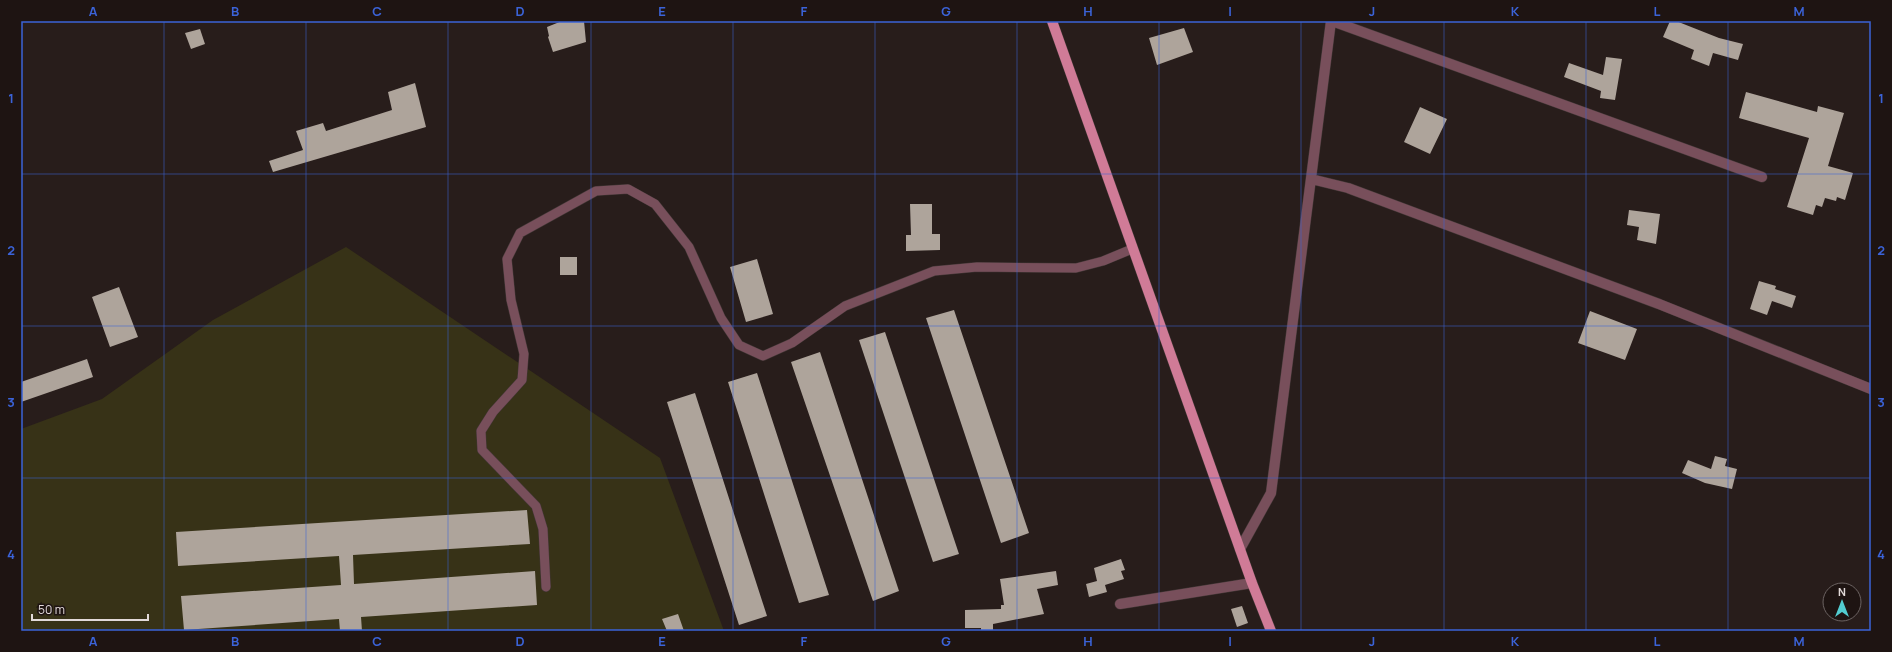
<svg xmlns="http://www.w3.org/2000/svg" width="1892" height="652" font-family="Manrope,sans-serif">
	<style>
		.green { fill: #373217 }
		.building { fill: #aea49b }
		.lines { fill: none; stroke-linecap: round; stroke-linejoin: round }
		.lane-casing { stroke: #423736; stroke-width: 10 }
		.street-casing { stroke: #423736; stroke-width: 11 }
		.primary-casing { stroke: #423736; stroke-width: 11 }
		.lane { stroke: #784f5b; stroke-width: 9 }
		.street { stroke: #784f5b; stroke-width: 10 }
		.primary { stroke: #d07b97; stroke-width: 10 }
		.grid { fill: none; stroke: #3b63d8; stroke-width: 1; stroke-opacity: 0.55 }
		.neatline { fill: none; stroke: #3b63d8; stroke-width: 1.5 }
		.grid-label { font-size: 13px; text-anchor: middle; font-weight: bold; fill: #3b63d8 }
	</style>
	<rect width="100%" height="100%" fill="#281d1b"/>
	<path class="green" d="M346,247L660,458L724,631H21V429L102,399L213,320Z"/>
	<path class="building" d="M562,21H584L586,42L553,52L548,37L549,36L547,27Z
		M1670,21H1676L1719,38L1743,44L1738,60L1713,53L1709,66L1691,59L1694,50L1663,37Z
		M1184,28L1193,52L1157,65L1149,38Z
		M200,29L205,44L191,49L185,33Z
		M1606,57L1622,59L1615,100L1600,98L1601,91L1564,77L1569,63L1603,75Z
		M415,83L426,127L273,172L269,161L303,150L296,131L323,123L326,131L392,110L388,92Z
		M1746,92L1817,112L1818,106L1844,113L1828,166L1853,173L1845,200L1837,197L1836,201L1825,198L1822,207L1816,205L1813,215L1787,207L1809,138L1739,118Z
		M1420,107L1447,119L1430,154L1404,142Z
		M910,204H932V234H940V250L906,251V235H911Z
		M1629,210L1660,214L1656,244L1637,240L1639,227L1627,225Z
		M560,257H577V275H560Z
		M757,259L773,314L746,322L730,267Z
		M1759,281L1776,286L1775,289L1796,296L1792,308L1772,301L1767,315L1750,309Z
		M119,287L138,337L110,347L92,297Z
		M954,310L1029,533L1001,543L926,318Z
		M1590,311L1637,329L1625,360L1578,343Z
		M885,332L959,554L933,562L859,340Z
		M820,352L899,591L873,601L791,362Z
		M87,359L93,377L21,402V382Z
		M757,373L829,595L799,603L728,382Z
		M695,393L767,616L739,625L667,402Z
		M1715,456L1727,459L1725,466L1737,469L1732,489L1705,483L1682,473L1688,460L1711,469Z
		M527,510L530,544L353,555L354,584L535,571L537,605L361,617L362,631H340L339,619L184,630L181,596L341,585L339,556L178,566L176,532Z
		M1121,559L1125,570L1121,571L1124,579L1105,585L1107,592L1089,597L1086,584L1097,581L1094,568Z
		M1056,571L1058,585L1037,589L1044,614L993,624V631H981V628H965V610L1001,609V605H1004L1000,579Z
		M1242,606L1248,623L1237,627L1231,609Z
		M678,614L684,631H667L662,619Z"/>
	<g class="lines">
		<g class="lane-casing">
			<path id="lane" d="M546,587L543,529L536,506L482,450L481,431L493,412L522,380L524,354L511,300L507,259L520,233L596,191L628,189L655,204L689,247L721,318L739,345L763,356L792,343L845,306L934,271L977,267L1076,268L1103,261L1132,249"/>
		</g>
		<g class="street-casing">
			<path id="street" d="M1332,21L1762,177
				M1311,179L1348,188L1659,304L1871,389
				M1240,549L1271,493L1331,21
				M1120,604L1252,583"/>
		</g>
		<g class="primary-casing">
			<path id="primary" d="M1052,21L1252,583L1271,631"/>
		</g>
		<use href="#lane" class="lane"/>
		<use href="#street" class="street"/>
		<use href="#primary" class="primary"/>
	</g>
	<path class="grid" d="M164,21V631M306,21V631M448,21V631M591,21V631M733,21V631M875,21V631M1017,21V631M1159,21V631M1301,21V631M1444,21V631M1586,21V631M1728,21V631M21,174H1871M21,326H1871M21,478H1871"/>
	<rect width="1892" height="652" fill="none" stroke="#1e1412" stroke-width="44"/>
	<g transform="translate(1842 602)"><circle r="19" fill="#1e1412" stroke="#6c6362"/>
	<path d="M0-3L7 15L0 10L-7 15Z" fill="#52ccd0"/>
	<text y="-6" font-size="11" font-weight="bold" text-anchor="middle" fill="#e2dad9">N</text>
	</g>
	<path d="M32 614v6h116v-6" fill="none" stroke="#e2dad9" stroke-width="2"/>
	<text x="38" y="614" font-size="12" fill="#e2dad9" stroke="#1e1412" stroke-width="3" paint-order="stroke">50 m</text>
	<rect x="22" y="22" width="1848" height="608" class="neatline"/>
	<g class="grid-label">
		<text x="93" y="16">A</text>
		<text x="235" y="16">B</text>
		<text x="377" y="16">C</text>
		<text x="520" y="16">D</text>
		<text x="662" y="16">E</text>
		<text x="804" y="16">F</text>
		<text x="946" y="16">G</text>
		<text x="1088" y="16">H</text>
		<text x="1230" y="16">I</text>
		<text x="1372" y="16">J</text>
		<text x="1515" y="16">K</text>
		<text x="1657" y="16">L</text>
		<text x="1799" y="16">M</text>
		<text x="11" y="103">1</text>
		<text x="1881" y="103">1</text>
		<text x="11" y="255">2</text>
		<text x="1881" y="255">2</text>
		<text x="11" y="407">3</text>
		<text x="1881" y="407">3</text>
		<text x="11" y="559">4</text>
		<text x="1881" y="559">4</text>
		<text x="93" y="646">A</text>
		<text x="235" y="646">B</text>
		<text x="377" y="646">C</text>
		<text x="520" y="646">D</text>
		<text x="662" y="646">E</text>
		<text x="804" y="646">F</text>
		<text x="946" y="646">G</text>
		<text x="1088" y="646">H</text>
		<text x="1230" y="646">I</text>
		<text x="1372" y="646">J</text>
		<text x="1515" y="646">K</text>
		<text x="1657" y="646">L</text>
		<text x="1799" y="646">M</text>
	</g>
</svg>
